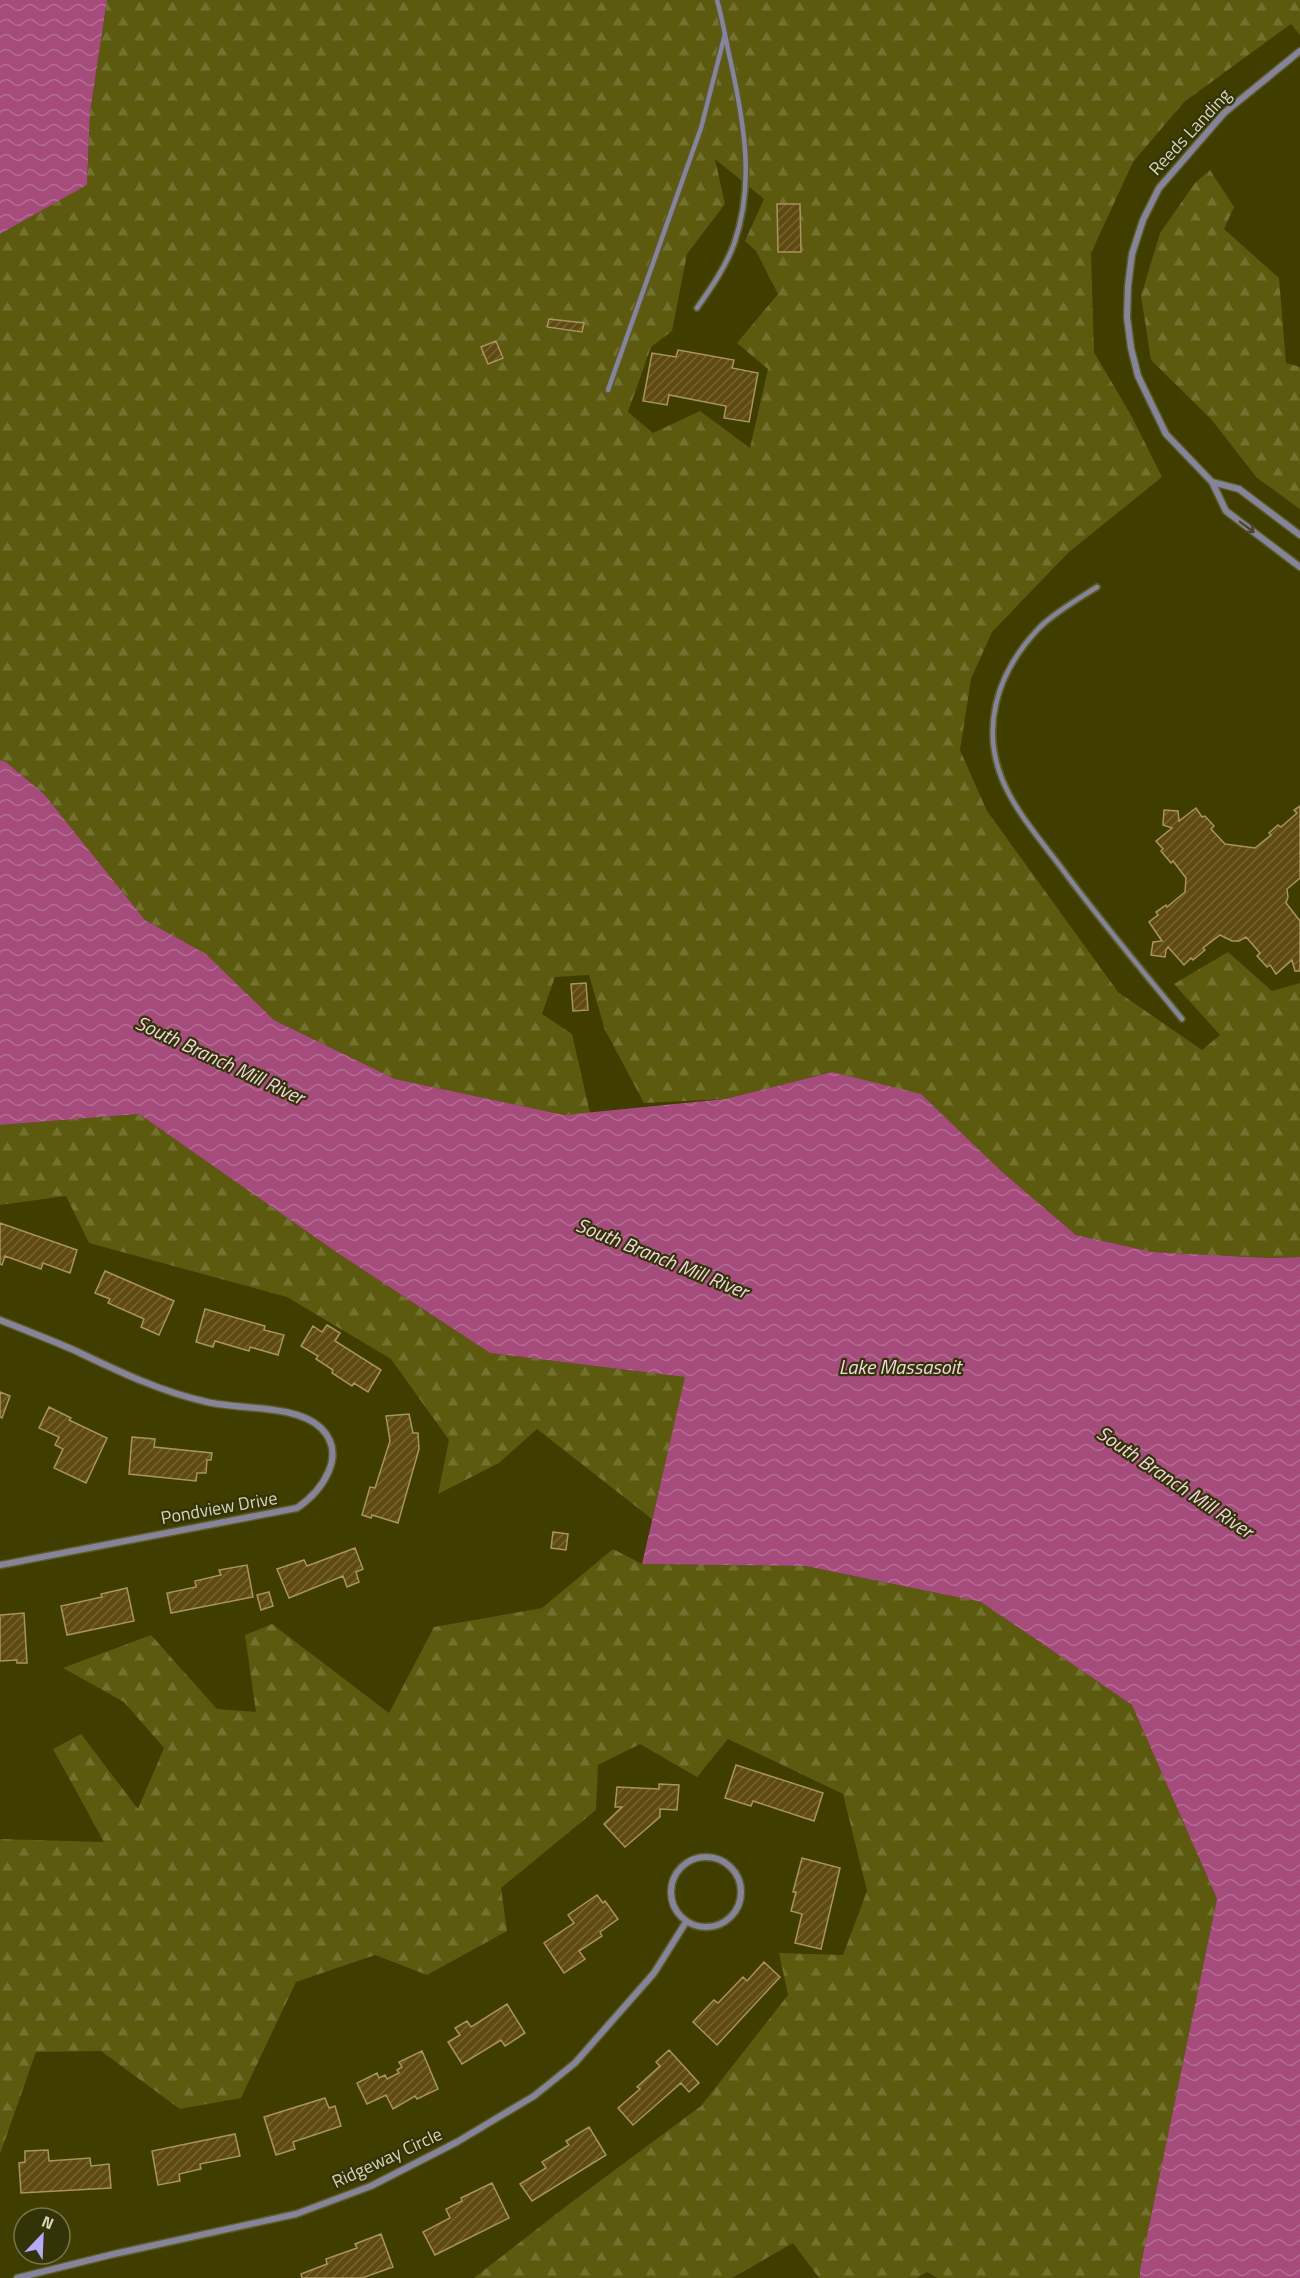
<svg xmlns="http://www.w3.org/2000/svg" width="1300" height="2278" font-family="'Titillium Web',sans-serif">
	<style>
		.forest { fill: url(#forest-firs); fill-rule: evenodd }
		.water { fill: url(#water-waves) }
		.building { fill: url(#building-hatch); stroke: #a9945e; stroke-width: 1.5 }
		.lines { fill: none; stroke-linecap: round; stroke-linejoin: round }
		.service-casing { stroke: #5d5b25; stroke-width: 8 }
		.minor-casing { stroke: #5d5b25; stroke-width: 9 }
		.service { stroke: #85849b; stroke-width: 4.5 }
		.minor { stroke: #85849b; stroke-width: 6 }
		.oneway { stroke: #48472c }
		.labels { text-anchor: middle; stroke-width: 4.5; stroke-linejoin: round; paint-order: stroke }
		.street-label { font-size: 18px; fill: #d5d5b9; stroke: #333307 }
		.water-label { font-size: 20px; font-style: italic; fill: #f1d7e3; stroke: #333307 }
	</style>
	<defs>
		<pattern id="forest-firs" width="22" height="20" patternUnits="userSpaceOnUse" patternTransform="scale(1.5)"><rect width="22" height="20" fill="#5b5a0f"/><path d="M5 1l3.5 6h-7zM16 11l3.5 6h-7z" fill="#727130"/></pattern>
		<pattern id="water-waves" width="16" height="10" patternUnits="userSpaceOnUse" patternTransform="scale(1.5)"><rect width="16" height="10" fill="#a54c7c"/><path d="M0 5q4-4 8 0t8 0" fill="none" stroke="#b46d92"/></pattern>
		<pattern id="building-hatch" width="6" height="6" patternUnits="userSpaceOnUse" patternTransform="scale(1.5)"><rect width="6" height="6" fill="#5f4b11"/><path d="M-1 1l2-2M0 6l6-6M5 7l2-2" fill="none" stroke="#756432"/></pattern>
	</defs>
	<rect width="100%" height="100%" fill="#3f3d00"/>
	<path class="forest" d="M107,0H1300V35L1291,24L1184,102L1133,162L1091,253L1094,352L1132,417L1162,477L1069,552L992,632L971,679L960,750L987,811L1118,992L1202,1050L1220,1035L1174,984L1228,952L1272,991L1300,983V1257L1270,1258L1152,1252L1076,1235L1000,1170L832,1072L725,1099L644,1103L605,1030L589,975L555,977L542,1014L572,1034L590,1113L564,1115L395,1079L274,1020L206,954L145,920L44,794L6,762L0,760V234L87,185L90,113ZM715,159L764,199L745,241L756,251L778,294L737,343L768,369L750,448L700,411L653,433L628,412L651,347L672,331L687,254L725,204Z
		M1210,170L1234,207L1224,229L1279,278L1286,363L1300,367V509L1257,478L1211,419L1151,360L1141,296L1160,233L1195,183Z
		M139,1114L336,1252L490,1353L686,1377L652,1519L537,1429L499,1463L438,1494L449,1440L391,1359L287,1297L89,1243L66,1196L0,1205V1125Z
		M613,1549L642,1564L805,1566L981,1602L1132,1705L1217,1899L1140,2269V2278H937L927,2272L917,2278H819L793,2243L732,2278H474L573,2201L701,2106L788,1995L779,1953L843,1955L867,1891L843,1794L728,1739L697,1777L640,1744L598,1765L596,1810L501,1888L507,1931L427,1975L375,1955L296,1982L241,2098L180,2109L101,2051L36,2052L0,2154V1839L104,1842L53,1749L81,1734L138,1809L164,1748L124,1702L63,1668L151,1635L217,1709L256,1712L245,1635L272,1624L389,1713L434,1627L542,1608Z"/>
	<path class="water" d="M0,0H107L90,113L87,185L0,234Z
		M0,760L6,762L44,794L145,920L206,954L274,1020L395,1079L564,1115L725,1099L832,1072L921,1094L1000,1170L1076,1235L1152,1252L1270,1258L1300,1257V2278H1140V2269L1217,1899L1132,1705L981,1602L805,1566L642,1564L685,1377L490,1353L336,1252L139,1114L0,1125Z"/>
	<path class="building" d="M777,204H800L801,252H778Z
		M549,319L584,323L582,332L547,327Z
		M496,341L503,358L488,364L481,347Z
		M678,350L734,360L732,368L758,373L749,422L724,418L726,406L669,395L667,405L643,401L652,353L676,357Z
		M1300,806V878L1287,889L1288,897L1286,903L1300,921V971H1295L1292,960L1276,974L1270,965L1267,967L1257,956L1260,953L1246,937L1239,941H1232L1220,935L1203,948L1205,950L1193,960L1191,958L1184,965L1168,947L1166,950L1165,957L1151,955L1153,942L1162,941L1149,922L1158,915L1156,912L1166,905L1167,907L1185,892L1186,878L1173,861L1171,863L1161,851L1163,849L1156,841L1172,828L1163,825L1164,810L1178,811L1179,821L1196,808L1202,817L1205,816L1214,826L1211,829L1225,844L1255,848L1271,835L1269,833L1278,825L1281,827L1297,813L1294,810Z
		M586,983L588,1010L573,1011L571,984Z
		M0,1223L77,1250L70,1273L43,1263L41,1269L5,1256L2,1265L0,1264Z
		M105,1271L174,1301L159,1335L141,1327L144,1319L108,1303L110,1299L95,1293Z
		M205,1309L265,1326L264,1330L284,1335L278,1355L250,1347L249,1351L215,1341L213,1347L196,1342Z
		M327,1325L340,1333L335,1341L381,1370L368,1392L354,1383L352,1386L332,1373L333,1370L316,1359L318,1356L301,1346L313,1326L322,1332Z
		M0,1392L10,1396L2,1418L0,1417Z
		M49,1407L71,1418L69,1420L107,1438L86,1483L54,1468L63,1449L55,1445L59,1437L39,1428Z
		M409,1414L413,1433H418L419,1449L398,1523L372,1515L371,1518L362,1515L370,1487L375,1488L390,1441L386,1416Z
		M132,1437L155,1439L154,1447L212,1453L211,1460H207L206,1473H197L196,1481L129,1474Z
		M553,1532L568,1534L566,1550L551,1548Z
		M355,1548L363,1569L356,1572L359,1582L347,1587L343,1576L289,1598L277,1569L304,1560L307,1566Z
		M247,1565L253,1597L171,1613L167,1593L196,1587L195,1581L221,1575L219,1570Z
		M127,1588L134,1621L67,1635L61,1606L102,1597L101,1594Z
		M269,1592L273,1606L261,1610L257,1595Z
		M24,1613L27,1663H17V1660L0,1661V1615Z
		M736,1765L823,1793L814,1821L753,1801L751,1806L725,1798Z
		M659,1784L679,1785L677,1810L660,1809V1817L625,1847L604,1824L622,1807H615L617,1787L659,1789Z
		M802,1858L840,1868L821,1949L795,1943L802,1914L791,1911L796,1892H793Z
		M597,1895L603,1903L605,1901L618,1919L600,1932L602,1936L579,1951L585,1959L564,1973L544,1943L574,1923L568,1915Z
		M764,1962L780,1977L717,2045L693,2022L714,2000L718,2003L743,1977L747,1981Z
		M507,2004L525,2033L505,2046L501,2040L462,2064L448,2042L460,2035L455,2028L467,2021L471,2027Z
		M669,2050L699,2083L689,2092L681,2083L633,2125L618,2108L640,2089L637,2087L660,2066L656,2062Z
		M422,2051L438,2089L417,2099L415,2096L393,2109L386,2095L367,2104L357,2083L377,2073L379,2078L385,2075L387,2079L399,2073L397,2070L402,2067L399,2062Z
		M325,2098L329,2108L335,2106L341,2126L293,2142L295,2149L276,2155L264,2117Z
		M589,2127L606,2155L532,2201L520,2184L546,2168L542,2162L569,2145L566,2141Z
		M235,2134L240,2156L200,2164L201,2169L179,2174L180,2181L158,2185L152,2151Z
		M48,2150L49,2161L90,2158L91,2166L109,2164L111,2188L21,2193L19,2163L25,2162V2151Z
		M492,2183L509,2218L435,2255L423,2232L450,2218L446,2209L462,2201L461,2198Z
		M381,2234L393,2267L362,2278H302L301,2274L327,2264L326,2259L357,2248L355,2244Z"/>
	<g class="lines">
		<g class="service-casing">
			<path id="service" d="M697,308C711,288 725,268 734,244C755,184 744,123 731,63C726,42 723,21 717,0
				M608,390L701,128L725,34
				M1097,587C1078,599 1057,611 1041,626C996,672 977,732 1008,792C1022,819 1042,842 1060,866C1099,919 1141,969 1182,1019"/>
		</g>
		<g class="minor-casing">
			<path id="minor" d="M1300,51L1224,113L1159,188L1143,220L1132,254L1128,286L1127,317L1131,348L1138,376L1166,434L1212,482L1226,511L1300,567
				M1212,482L1239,489L1300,535
				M0,1320C25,1330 51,1340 76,1351C118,1371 161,1392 207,1402C240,1410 296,1404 321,1428C348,1455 322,1491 297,1508L0,1565
				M671 1892a35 35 0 1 1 70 0a35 35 0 1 1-70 0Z
				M17,2278L114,2254L296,2214L371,2186L457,2142L534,2096L575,2063L654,1973L686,1922"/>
		</g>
		<use href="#service" class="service"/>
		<use href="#minor" class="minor"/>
	</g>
	<defs><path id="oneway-shaft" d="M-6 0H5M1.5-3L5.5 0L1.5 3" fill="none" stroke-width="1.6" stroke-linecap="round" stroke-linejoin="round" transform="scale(1.5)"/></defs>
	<use class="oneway" href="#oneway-shaft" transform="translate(1247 527) rotate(37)"/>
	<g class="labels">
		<g class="street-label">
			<text transform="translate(1190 132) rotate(-47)" y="6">Reeds Landing</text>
			<text transform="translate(219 1508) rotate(-10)" y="6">Pondview Drive</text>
			<text transform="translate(387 2158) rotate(-25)" y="6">Ridgeway Circle</text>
		</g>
		<g class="water-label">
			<text transform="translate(220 1060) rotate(25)" y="7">South Branch Mill River</text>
			<text transform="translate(662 1258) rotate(22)" y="7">South Branch Mill River</text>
			<text x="900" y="1374">Lake Massasoit</text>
			<text transform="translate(1175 1482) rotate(34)" y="7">South Branch Mill River</text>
		</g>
	</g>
	<g transform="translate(42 2236) rotate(23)"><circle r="28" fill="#333307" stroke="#74744e" stroke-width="1.5"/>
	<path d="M0-4.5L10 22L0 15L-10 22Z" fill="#b4acf9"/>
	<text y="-9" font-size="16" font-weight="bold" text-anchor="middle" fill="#d5d5b9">N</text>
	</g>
</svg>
